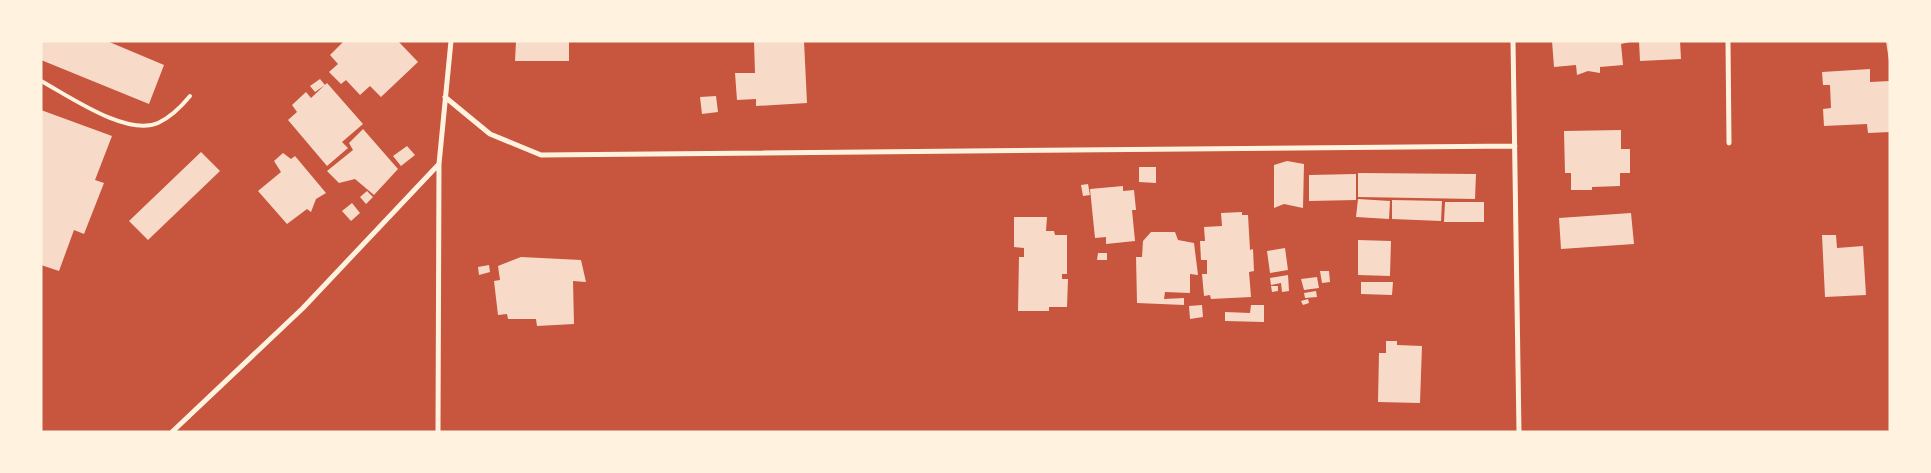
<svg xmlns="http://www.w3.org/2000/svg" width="1931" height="473" font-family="Lora,serif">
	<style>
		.building { fill: #f7dbc8 }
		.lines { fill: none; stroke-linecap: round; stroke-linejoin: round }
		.service { stroke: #fff3e0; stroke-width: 4 }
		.minor { stroke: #fff3e0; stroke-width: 5 }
	</style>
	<rect width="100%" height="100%" fill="#c8553d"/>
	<path class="building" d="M41,41H107L164,65L149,104L41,60Z
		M344,41H398L418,62L381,97L370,86L360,95L346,80L341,84L329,72L338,64L330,55Z
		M516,41H569V61H515Z
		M754,41H804L807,103L756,106V99L737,100L735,73H755Z
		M1552,41H1629L1630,42L1621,44L1623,65L1600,67V73L1588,71L1577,75L1576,65L1554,67Z
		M1639,41H1680L1681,59L1640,61Z
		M1886,41H1890V61H1889Z
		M1870,69V82L1890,81V132L1868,133L1867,124L1824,126L1823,109L1831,108L1830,85H1823L1822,72Z
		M320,79L325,85L315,92L310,86Z
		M327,83L363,124L342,142L348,148L327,166L288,120L297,112L292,105L306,92L311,98Z
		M716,96L718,112L702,114L700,97Z
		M41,110L112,136L95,180L104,183L84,234L74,230L59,271L41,265Z
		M363,129L398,169L374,195L355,179L339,183L327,171L353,150L349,143Z
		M1621,130V149H1630V173H1620V186L1592,187V190H1571V173H1565L1564,131Z
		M407,146L415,155L401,166L393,156Z
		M201,152L220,171L148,240L129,221Z
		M283,153L291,159L295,156L326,193L316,199L311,212L307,209L287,224L258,191L281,172L274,161Z
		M1287,161L1304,164L1303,208L1284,204L1274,208V165Z
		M1139,167H1156V183L1139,182Z
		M1358,173L1476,174L1475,199L1358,197Z
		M1356,174V200L1309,201V175Z
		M1088,184L1090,195L1083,196L1081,185Z
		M1123,186V191L1134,190L1136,210H1132L1135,241L1106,244V237L1095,238L1090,189Z
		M367,191L373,197L366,204L360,197Z
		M1358,199L1390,201L1389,219L1356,217Z
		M1392,200L1442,201L1441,221L1392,219Z
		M1445,202H1484V222H1444Z
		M352,203L360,213L351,221L342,211Z
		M1242,212V215H1248L1250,250L1253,249L1254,271L1249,272L1251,297L1211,299L1210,295L1204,296L1202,274H1207V260H1201L1200,241H1205L1204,227L1222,226L1221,213Z
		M1631,213L1634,244L1561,249L1559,218Z
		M1014,217H1047L1046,231H1054L1055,235H1067V274H1062V279H1068L1067,307H1049V311H1018L1019,257H1024V248L1014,247Z
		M1151,232H1175L1178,240L1194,243L1198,275L1190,274V293L1165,292L1164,299L1184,298V305L1137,303L1136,257H1142L1143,241Z
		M1822,235H1836L1837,248L1863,246L1866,295L1825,297Z
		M1358,240L1391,241L1390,276L1358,275Z
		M1285,248L1288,270L1270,273L1267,251Z
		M1098,253H1107V260H1097Z
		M521,257L581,260L586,282L573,281L574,324L537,326L536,319H508L507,314L498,315L494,281L500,280L498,266Z
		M489,265L490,272L479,275L478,267Z
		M1320,271H1329L1330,282L1322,283Z
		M1288,275L1289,291L1282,292L1281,283L1271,285L1270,278Z
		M1317,277L1319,288L1304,290L1301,279Z
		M1361,282H1393L1392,295L1361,294Z
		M1271,286H1278V291L1272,292Z
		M1316,291L1317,297L1305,298L1304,293Z
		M1308,299L1309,303L1303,305L1301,301Z
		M1202,305L1203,317L1190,319L1189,306Z
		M1251,305H1264V322L1225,321V312L1250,313Z
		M1386,341H1397V345L1422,346L1420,403L1378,402L1379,353H1386Z"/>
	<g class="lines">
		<path class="service" d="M41,81C69,96 127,137 158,123C171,117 181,107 190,96"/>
		<path class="minor" d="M1513,41L1519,432
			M1728,41L1729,143
			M445,97L490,134L541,155L1515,146
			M172,432L303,308L439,164
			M438,432L439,164L451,41"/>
	</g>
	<rect width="1931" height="473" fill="none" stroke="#fff3e0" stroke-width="85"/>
</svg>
